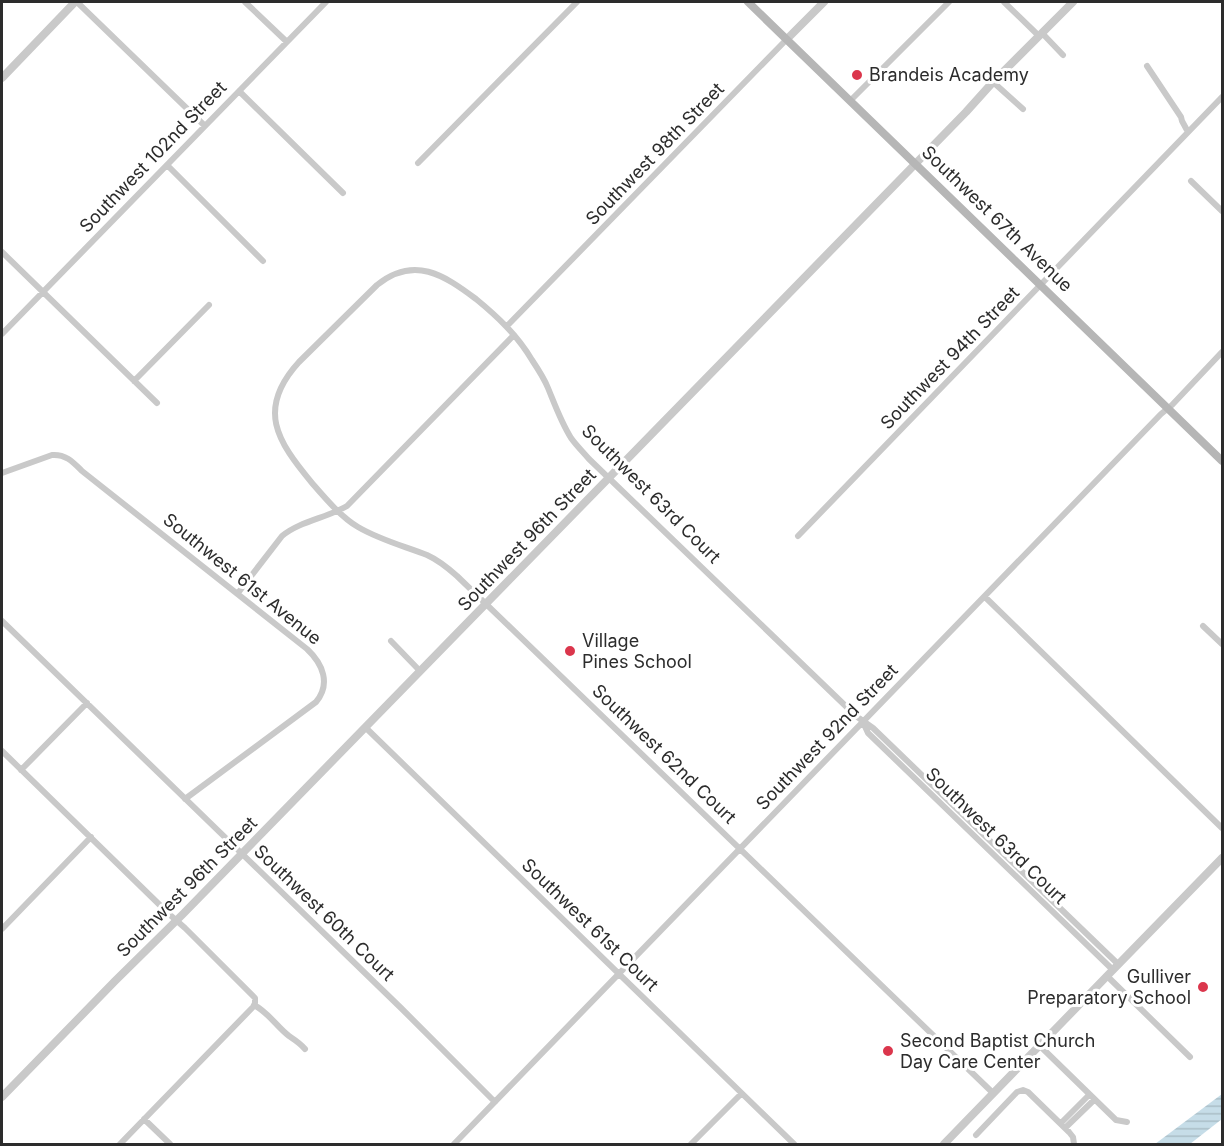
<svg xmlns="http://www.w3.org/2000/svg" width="1224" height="1146" font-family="Inter,sans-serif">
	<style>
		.water { fill: url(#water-rules) }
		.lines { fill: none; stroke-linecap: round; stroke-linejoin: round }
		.minor { stroke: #c9c9c9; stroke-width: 6 }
		.tertiary { stroke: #c9c9c9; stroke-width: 8 }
		.secondary { stroke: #b6b6b6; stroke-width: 8 }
		.poi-dot { fill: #db364c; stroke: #fff; stroke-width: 2 }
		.labels { text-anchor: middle; stroke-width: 6; stroke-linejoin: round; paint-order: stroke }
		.poi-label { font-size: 18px; fill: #2c2c2c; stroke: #fff; text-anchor: start }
		.street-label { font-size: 18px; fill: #2c2c2c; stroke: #fff }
	</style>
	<defs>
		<pattern id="water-rules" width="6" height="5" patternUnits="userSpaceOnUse" patternTransform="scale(1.5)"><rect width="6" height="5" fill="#c6dde8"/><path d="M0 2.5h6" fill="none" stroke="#aabec7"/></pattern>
	</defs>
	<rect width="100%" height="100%" fill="#fff"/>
	<path class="water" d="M1222,1094V1119L1190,1144H1155Z"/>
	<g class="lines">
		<path class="minor" d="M77,2L205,126
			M245,2L287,42
			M1004,2L1039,36
			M1042,33L1063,55
			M1147,66L1181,117L1182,121L1188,132
			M993,82L1023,109
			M239,91L343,193
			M850,101L949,2
			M418,163L577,2
			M167,165L263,261
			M1191,181L1222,211
			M2,252L157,403
			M507,326L787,39
			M2,334L326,2
			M134,381L209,305
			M2,473L52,455C66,454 73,462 82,471L307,649C323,664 331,684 316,702L185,799
			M798,536L1222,97
			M238,593L282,536C300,521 327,518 347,506L514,335
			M985,597L1222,828
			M2,621L401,1008L495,1102
			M1203,626L1222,644
			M391,641L420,671
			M863,722L868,733L1113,970
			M365,727L794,1144
			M2,751L169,914L185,928L255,998V1003L253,1007L120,1144
			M21,770L87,703
			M2,929L91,837
			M1107,976L1190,1057
			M254,1005C268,1012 277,1027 289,1036C295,1040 300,1043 305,1049
			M1039,1045L1116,1120L1127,1122
			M993,1093L457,576C448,568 438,560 427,555C404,546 380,540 358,527C341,517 325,498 312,483C277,441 256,409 299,362L377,285C414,255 444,275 476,299C498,317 517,335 532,360C538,369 544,378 548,388C555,405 561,422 571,438C576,445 583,452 589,459L856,716L873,728L1118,964
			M144,1119L170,1144
			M1061,1123L1089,1095
			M1065,1128L1094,1100
			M976,1135L1017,1092L1023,1090L1028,1092L1069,1132L1073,1137L1074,1144
			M454,1144L1161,414L1172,405L1222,352
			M691,1144L741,1094"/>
		<path class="tertiary" d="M787,39L824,2
			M2,78L75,2
			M2,1097L115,981L183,914L966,112L993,82L1073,2
			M944,1144L1107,976L1222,858"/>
		<path class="secondary" d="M748,2L1222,461"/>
	</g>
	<g class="poi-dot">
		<circle cx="857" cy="75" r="6"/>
		<circle cx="570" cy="651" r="6"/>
		<circle cx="1203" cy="987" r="6"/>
		<circle cx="888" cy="1051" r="6"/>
	</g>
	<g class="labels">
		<g class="poi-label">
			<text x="869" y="81">Brandeis Academy</text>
			<text x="582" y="647">Village<tspan x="582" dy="21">Pines School</tspan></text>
			<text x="1191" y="983" text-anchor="end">Gulliver<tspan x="1191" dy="21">Preparatory School</tspan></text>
			<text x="900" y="1047">Second Baptist Church<tspan x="900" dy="21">Day Care Center</tspan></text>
		</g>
		<g class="street-label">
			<text transform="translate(655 154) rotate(-46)" y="6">Southwest 98th Street</text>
			<text transform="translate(153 157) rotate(-46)" y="6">Southwest 102nd Street</text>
			<text transform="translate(997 219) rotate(44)" y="6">Southwest 67th Avenue</text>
			<text transform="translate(950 358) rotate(-46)" y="6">Southwest 94th Street</text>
			<text transform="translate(651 494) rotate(45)" y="6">Southwest 63rd Court</text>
			<text transform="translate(527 540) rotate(-46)" y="6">Southwest 96th Street</text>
			<text transform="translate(242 579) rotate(39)" y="6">Southwest 61st Avenue</text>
			<text transform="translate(827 737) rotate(-46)" y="6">Southwest 92nd Street</text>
			<text transform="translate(664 754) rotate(44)" y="6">Southwest 62nd Court</text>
			<text transform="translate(996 836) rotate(44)" y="6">Southwest 63rd Court</text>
			<text transform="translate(187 887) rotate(-45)" y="6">Southwest 96th Street</text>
			<text transform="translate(324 913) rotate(44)" y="6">Southwest 60th Court</text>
			<text transform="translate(590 925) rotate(44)" y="6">Southwest 61st Court</text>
		</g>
	</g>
	<rect width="1224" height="1146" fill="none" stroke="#2c2c2c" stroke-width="6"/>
</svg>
